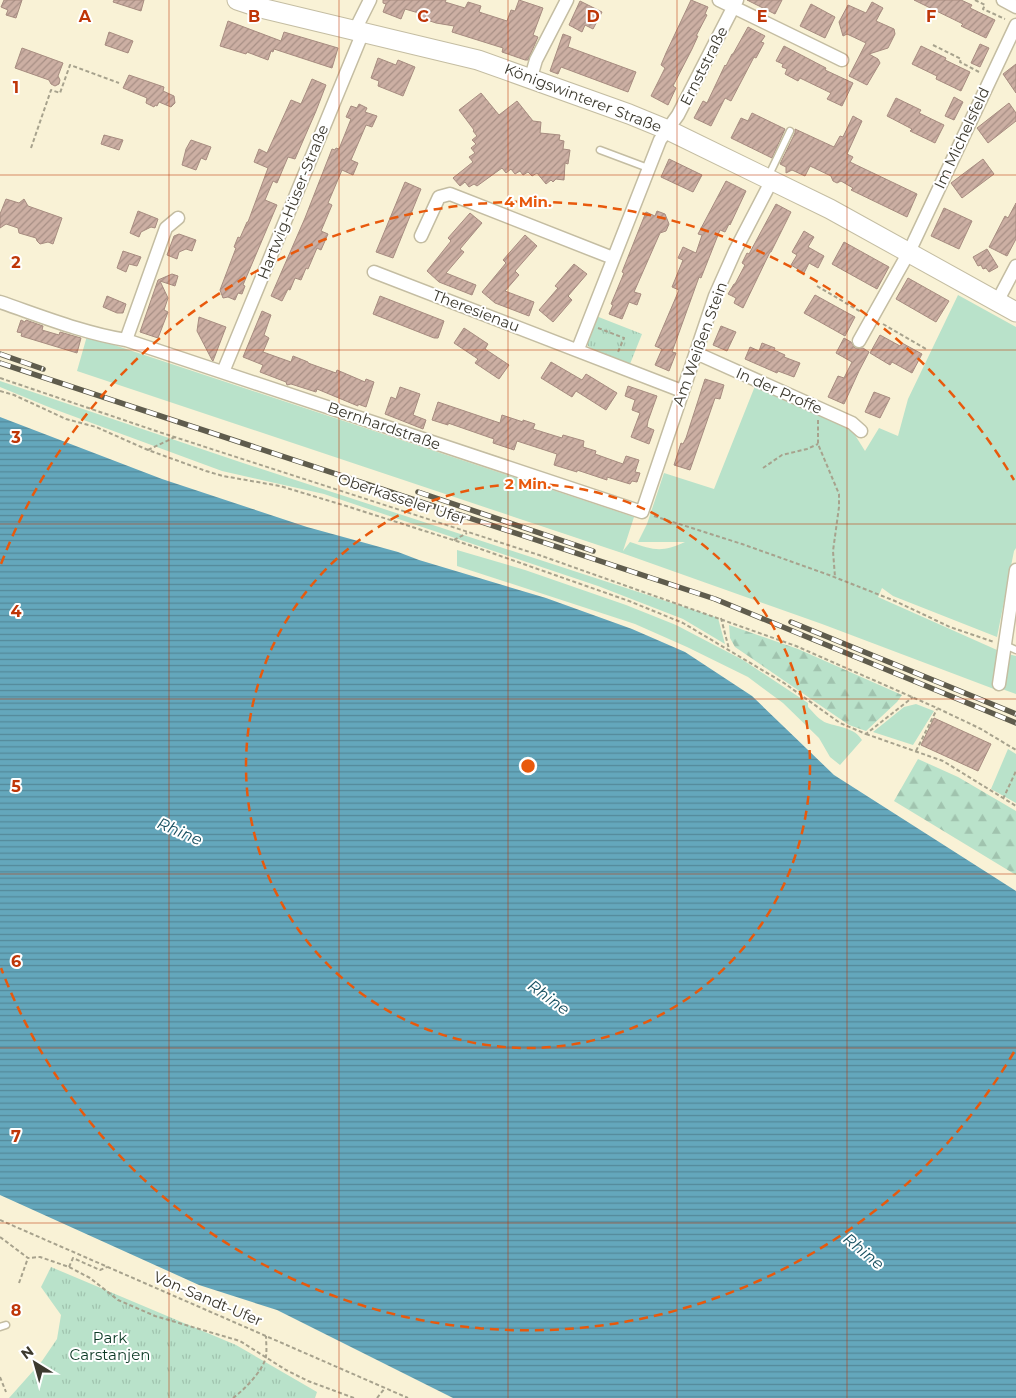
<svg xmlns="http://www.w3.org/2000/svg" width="1016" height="1398" font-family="Montserrat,sans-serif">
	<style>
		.grass { fill: #b9e2ca }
		.forest { fill: url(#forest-firs) }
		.park { fill: url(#park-tufts) }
		.water { fill: url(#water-rules) }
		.building { fill: url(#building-hatch); stroke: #a78c80 }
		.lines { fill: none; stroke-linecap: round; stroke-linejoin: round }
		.service-casing { stroke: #c4bda2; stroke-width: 9 }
		.minor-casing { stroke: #c4bda2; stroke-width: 15 }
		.secondary-casing { stroke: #c4bda2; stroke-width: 21 }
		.path { stroke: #a7a28d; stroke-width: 2; stroke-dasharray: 4 2.5; stroke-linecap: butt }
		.service { stroke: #fff; stroke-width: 6 }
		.minor { stroke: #fff; stroke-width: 12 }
		.secondary { stroke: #fff; stroke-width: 19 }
		.rail-casing { stroke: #5f5c4d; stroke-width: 5.5 }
		.rail { stroke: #fff; stroke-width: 4; stroke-dasharray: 11; stroke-linecap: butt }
		.grid { fill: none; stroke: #bf3608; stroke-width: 1; stroke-opacity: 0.55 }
		.ring { fill: none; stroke: #e8590c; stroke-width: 2.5; stroke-dasharray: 9 6 }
		.labels { text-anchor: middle; stroke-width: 4; stroke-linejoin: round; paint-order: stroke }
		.street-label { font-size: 15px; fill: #3c392e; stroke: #fff }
		.park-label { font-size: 15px; fill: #0b3924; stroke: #fff }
		.water-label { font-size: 16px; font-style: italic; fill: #195161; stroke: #fff }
		.grid-label { font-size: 16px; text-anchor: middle; font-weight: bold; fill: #bf3608; stroke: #fff; stroke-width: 4; stroke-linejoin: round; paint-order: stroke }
		.centre { fill: #e8590c; stroke: #fff; stroke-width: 2.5 }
		.ring-label { font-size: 15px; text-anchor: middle; font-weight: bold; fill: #e8590c; stroke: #fff; stroke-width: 4; stroke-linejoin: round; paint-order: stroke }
	</style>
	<defs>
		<pattern id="forest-firs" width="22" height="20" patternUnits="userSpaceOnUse" patternTransform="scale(1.25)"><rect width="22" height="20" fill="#b9e2ca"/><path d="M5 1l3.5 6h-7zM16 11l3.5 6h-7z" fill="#a0c3ae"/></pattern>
		<pattern id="park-tufts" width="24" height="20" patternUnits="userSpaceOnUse" patternTransform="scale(1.25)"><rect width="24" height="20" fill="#b9e2ca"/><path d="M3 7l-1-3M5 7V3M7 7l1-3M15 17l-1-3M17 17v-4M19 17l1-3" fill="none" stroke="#a0c3ae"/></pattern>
		<pattern id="water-rules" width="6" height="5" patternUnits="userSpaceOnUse" patternTransform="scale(1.25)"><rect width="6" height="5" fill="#64a7bc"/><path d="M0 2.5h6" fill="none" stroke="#548999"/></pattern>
		<pattern id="building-hatch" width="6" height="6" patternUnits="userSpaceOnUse" patternTransform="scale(1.25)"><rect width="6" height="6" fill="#ccafa3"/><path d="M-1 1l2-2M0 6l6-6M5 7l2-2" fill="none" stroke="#a78f85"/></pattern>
	</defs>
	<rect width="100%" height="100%" fill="#f9f2d6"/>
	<path class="grass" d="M958,295L1016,327V548L1014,551L997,637L893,596L882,588L878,597L997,650L994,689L822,624L622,553L77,371L87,336L634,517L623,551L630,542C654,550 661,553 685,542H638L647,524L664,473L714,489L755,386L850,427L865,451L879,428L898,436L908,399Z
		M0,381L243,463L718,618L725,644L683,619L598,586L324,494L222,471L51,408L0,387Z
		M457,550L525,570L626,605L676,625L743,660L808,703V707C813,712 820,721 827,723C839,727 855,728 862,740L840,765L830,757L819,738L783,703L748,677L687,647L635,624L457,566Z
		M1008,654L1016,656V694L1002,689Z
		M916,704L934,711L913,745L873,732L904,707Z
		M1008,749L1016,754V803L991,789Z"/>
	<path class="forest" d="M729,625L798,649L902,695L897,702L866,731L849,725L735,647L730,638Z
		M918,759L958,777L1016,811V875L894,801Z"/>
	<path class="park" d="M596,316L642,334L630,364L592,349L588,346L587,339Z
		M51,1267L236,1345L317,1392L315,1398H9L42,1361L57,1339L61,1315L41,1287Z"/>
	<path class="water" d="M0,417L162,479L307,527L398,552L419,560L546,598L632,629L685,652L752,696L834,775L1016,891V1398H453L277,1310L199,1285L0,1195Z"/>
	<path class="building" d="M4,0H22L16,18L6,15L8,10L1,7Z
		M114,0H144L141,11L113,2Z
		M383,0H446L445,2L465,8L468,2L481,6L479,12L507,21L511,10L515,11L519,0L543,8L533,35L538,37L528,60H525L502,52L503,48L452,32L454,26L436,23L421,18L422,14L405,9L401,19L383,12L386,4L383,3Z
		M691,0L708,7L705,14L707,15L696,36H698L692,49L673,86L676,88L668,105L651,96L665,68L661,65L666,53Z
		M747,0H782L775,14Z
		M914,0H961L972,5L970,8L995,20L986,38L961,26L963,24Z
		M580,1L602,12L593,29L585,25L582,32L569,25Z
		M872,2L883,8L876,21L894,29L895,34L888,48L869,54L878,59L880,63L867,85L849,76L866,43L847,34L843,36L839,22L848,5L866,13Z
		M811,4L835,17L825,38L800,26Z
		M228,21L281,41L284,32L338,48L332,68L274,49L273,52L271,51L268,60L247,52L246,54L220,46Z
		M748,27L765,36L761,42L764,43L756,58L754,57L731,101L725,98L711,126L694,118L703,101L707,103L725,65L726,66L732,54H733Z
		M109,32L133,41L128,53L105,45Z
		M563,34L571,37L568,47L636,72L628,92L561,67L558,74L550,71Z
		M980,44L989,48L980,67L971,63Z
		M784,46L826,68L825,70L853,83L842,106L827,99L831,93L800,78L798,81L785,74L787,69L782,67L783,64L776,61Z
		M921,46L946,58L945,60L970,72L961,91L936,79L937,76L912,64Z
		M22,48L63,63L58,76L60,80L59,84L55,86L51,84L49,80L15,68Z
		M378,58L396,65L398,60L415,67L403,96L378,86L379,81L371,78Z
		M1016,64V93L1003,74Z
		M129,75L164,87L163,91L174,96L175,103L171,107L159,102L157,106L155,105L154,107L146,103L147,98L123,88Z
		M312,79L326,85L316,111L295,159L288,157L277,183L273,181L265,200L277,205L243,285L245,286L242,294L238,293L235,300L228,297L223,298L220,290L236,248L234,247L238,237L240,238L247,222H248L268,168L254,162L259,149L267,153L291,100L301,104Z
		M481,93L499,115L517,101L533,121L541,122L540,133L560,135L559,140L564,141L563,149L570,150L568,164L565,163L564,180L556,179L553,182L551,180L546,184L537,173L532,176L528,172L523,175L520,171L515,174L511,169L506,173L502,168L477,186L474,184L469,187L465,182L460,186L453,178L473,162L469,157L475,153L471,148L476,144L472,140L477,136L473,131L474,130L459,110Z
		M954,97L963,102L954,120L945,116Z
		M896,98L921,110L919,113L944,125L935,143L910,131L912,129L887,116Z
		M1009,103L1016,113V121L988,143L977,128Z
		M359,104L367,108L365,112L377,116L372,127L366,125L351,160L358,163L353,175L342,170L328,203L332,205L321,231L328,234L321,250L317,248L308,269L306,268L301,280L295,278L290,290L288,289L282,301L271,296L305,218L332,149L335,150L336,148L339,149L351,119L346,117L351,106L357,108Z
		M752,113L785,129L772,158L731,138L741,118L748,121Z
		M853,116L862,121L847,154L853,157L850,162L917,194L907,217L851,190L853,188L841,181L837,183L833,181L831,176L810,166L805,176L792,170L786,173V167L780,164L795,133V129L834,147L840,136L843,137Z
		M104,135L123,140L119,150L101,144Z
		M191,140L211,147L206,160L201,158L196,170L182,165L186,149Z
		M669,159L702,175L693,192L661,177Z
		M983,159L994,174L962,198L951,183Z
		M726,181L746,191L730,225L729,224L725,232L720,230L701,278L699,277L672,352L676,353L669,371L655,365L662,349L655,346L679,290L672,287L683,260L678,258L683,247L696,253L702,235L698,234Z
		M405,182L421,189L393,258L376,252Z
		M6,199L19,203L24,199L28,206L62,218L53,244L48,242L40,244L37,241L36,238L19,233L18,228L6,224L0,228V214Z
		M1016,203V239L1007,256L989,247L1005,216L1008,218Z
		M776,204L791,212L771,252H770L743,308L734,303L736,298L728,294L734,284H735L745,265L742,263L747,253L749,254Z
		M944,208L972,221L959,249L931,236Z
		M138,211L158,219L155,228L151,227L141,232L139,237L130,233Z
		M657,211L665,214L669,224L666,231L660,233L634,292L641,294L637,305L629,302L622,319L609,314L613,305L611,304L624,273L622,272L646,212L655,216Z
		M470,213L482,223L460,249L464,252L446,273L476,285L472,295L439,282L427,271L451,241L448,238Z
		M804,231L814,237L808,247L824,256L818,268L809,263L804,273L791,265L797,255L792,252Z
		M179,234L196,240L192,251L186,249L179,252L177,259L167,255L174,236Z
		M525,235L537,246L515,271L519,275L505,291L534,302L529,316L495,303L482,292L506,263L503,260Z
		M844,242L889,267L877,289L832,264Z
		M987,249L998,267L989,272L986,268L983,269L981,265L978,266L973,257Z
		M123,251L141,257L137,266L129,264L126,272L117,268Z
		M574,264L587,274L568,296L572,300L553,322L539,310L558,288L555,286Z
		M172,274L178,276L175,286L160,281L168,298L164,310L168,312L158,338L140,332L158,280Z
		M908,278L949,301L936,322L896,299Z
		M815,295L855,317L845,336L804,313Z
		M107,296L126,304L123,313H117L103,307Z
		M380,296L444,321L438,338H434L373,314Z
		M262,311L271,315L264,335L269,338L263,352L291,362L293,356L308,362V363L336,373L337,370L365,382L366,379L374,382L366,407L358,404V406L317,389L316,392L291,384L287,385L286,382L260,372L263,365L243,357Z
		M199,317L226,327L213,361L212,360L197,331Z
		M21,320L25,322L26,320L43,326L42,330L59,335L60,332L81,338L77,353L21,336L22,333L17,332Z
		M721,326L736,332L727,351L713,345Z
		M464,328L488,344L485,349L509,365L499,379L475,363L478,359L454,343Z
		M880,335L900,346L902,343L922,354L912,373L892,362L890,365L870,353Z
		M844,338L851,342L855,348H863L869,352L859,371L844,404L828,397L838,376L844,378L852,362L836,353Z
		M762,343L775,348L774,350L785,355L784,357L800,363L794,377L778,371L777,373L745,359L750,347L759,351Z
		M551,362L582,380L586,374L617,393L606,410L576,391L572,397L541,378Z
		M705,379L724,385L720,399L715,398L690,470L674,465L681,443L683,444L686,438Z
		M628,386L657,396L648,421L647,427L654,430L649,444L631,437L640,413L632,410L635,400L625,396Z
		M400,387L420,394L413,415L426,420L423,429L385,414L391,397L396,399Z
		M874,392L890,398L880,418L865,412Z
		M438,402L500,423L502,415L523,422V420L535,424L533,429L562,438L563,435L584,441L583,447L596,451L595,454L623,464L626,456L639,460L635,472L640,473L637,482L632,481L630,484L607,477V480L577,470V472L554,465L557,454L517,441L514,450L493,443L494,439L448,423V425L432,420Z
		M934,718L991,744L978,771L921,745Z"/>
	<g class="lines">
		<g class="service-casing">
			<path id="service" d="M600,150L648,168
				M768,177L790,131
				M1005,645L1016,650
				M0,1327L6,1325"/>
		</g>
		<g class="minor-casing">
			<path id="minor" d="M719,0L842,60
				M1003,0L1016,7
				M355,30L370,0
				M531,77L536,60L567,0
				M421,236L439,197L450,194L613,258
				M374,272L682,391
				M0,302C41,316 83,333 126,340L642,512L715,296L735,251L772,180
				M997,302L1016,266
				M126,340L166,228L178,218
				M859,341L909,252L1016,25
				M578,349L660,140L678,115L737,0
				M696,353L852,423L861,431
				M223,372L363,32
				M999,684L1016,570"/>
		</g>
		<g class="secondary-casing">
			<path id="secondary" d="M237,0L261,8L478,60L629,114L668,130L830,209L1016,312"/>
		</g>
		<path class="path" d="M975,0L985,5L983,9L1005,19
			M933,45L961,59L960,62L979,72
			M31,148L51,90L60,93L70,65L119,83
			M817,286L861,312
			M883,324L926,349
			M598,328L624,338L618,352
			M0,378L159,432L539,555L796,646L937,708L981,729L1016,750
			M0,391L14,395L66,419L96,427L148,450L206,471L223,476L280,486L343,505L472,546L629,601L683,623L784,683L840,723L866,734L913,697
			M818,420V444L839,494V507L833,551L835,577
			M148,450L175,437
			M763,468L782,455L807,449L818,444
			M654,516L742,544L829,575L895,601L950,627L994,642
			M454,540L467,533
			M721,618L729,649
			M866,734L943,761L1016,806
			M916,751L937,709
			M1003,799L1016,771
			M0,1220L408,1398
			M0,1237L28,1258L40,1257L69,1267L90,1278L118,1300L155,1316L240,1341L286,1370L308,1381L354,1398
			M69,1267L73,1258L100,1270L107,1267
			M19,1283L28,1258
			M0,1377L6,1392
			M233,1398C244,1390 264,1370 266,1356C267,1350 266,1342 266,1336
			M377,1398L385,1388"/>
		<use href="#service" class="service"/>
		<use href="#minor" class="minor"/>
		<use href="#secondary" class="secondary"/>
		<g class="rail-casing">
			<path id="rail" d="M0,354L43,369
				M0,363L715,599L1016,723
				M418,492L593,551
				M791,622L1016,714"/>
		</g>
		<use href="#rail" class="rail"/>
	</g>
	<path class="grid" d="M169,0V1398M339,0V1398M508,0V1398M677,0V1398M847,0V1398M0,175H1016M0,350H1016M0,524H1016M0,699H1016M0,874H1016M0,1048H1016M0,1223H1016"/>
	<g class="ring">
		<circle cx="528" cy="766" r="282"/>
		<path d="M1014 1052A564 564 0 0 1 1 968M1 564A564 564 0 0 1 1014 480"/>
	</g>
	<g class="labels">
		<g class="street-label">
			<text transform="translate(704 66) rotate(-63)" y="5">Ernststraße</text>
			<text transform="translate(583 98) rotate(21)" y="5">Königswinterer Straße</text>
			<text transform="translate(962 138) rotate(-65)" y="5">Im Michelsfeld</text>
			<text transform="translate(293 202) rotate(-68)" y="5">Hartwig-Hüser-Straße</text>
			<text transform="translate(476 311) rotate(21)" y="5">Theresienau</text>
			<text transform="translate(700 344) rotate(-70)" y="5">Am Weißen Stein</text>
			<text transform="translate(779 391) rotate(24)" y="5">In der Proffe</text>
			<text transform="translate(384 426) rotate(19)" y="5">Bernhardstraße</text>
			<text transform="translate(402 499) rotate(18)" y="5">Oberkasseler Ufer</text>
			<text transform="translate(208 1299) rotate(23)" y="5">Von-Sandt-Ufer</text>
		</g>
		<g class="park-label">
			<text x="110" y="1343">Park<tspan x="110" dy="17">Carstanjen</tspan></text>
		</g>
		<g class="water-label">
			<text transform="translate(180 831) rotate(23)" y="6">Rhine</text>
			<text transform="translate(549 997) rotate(36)" y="6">Rhine</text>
			<text transform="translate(864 1251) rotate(39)" y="6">Rhine</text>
		</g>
	</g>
	<g class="grid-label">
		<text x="85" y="22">A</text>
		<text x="254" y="22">B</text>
		<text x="423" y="22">C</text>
		<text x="593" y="22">D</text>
		<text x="762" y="22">E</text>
		<text x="931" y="22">F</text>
		<text x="16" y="93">1</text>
		<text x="16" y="268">2</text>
		<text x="16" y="443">3</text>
		<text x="16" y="617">4</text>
		<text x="16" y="792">5</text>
		<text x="16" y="967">6</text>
		<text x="16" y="1142">7</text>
		<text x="16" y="1316">8</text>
	</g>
	<circle cx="528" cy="766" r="8" class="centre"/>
	<g class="ring-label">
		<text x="528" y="207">4 Min.</text>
		<text x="528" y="489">2 Min.</text>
	</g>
	<g transform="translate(35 1363) rotate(323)" stroke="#ffffff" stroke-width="4" paint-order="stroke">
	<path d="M0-4L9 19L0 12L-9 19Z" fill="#3c392e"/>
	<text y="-8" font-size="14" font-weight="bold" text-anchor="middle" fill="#3c392e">N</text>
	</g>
</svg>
